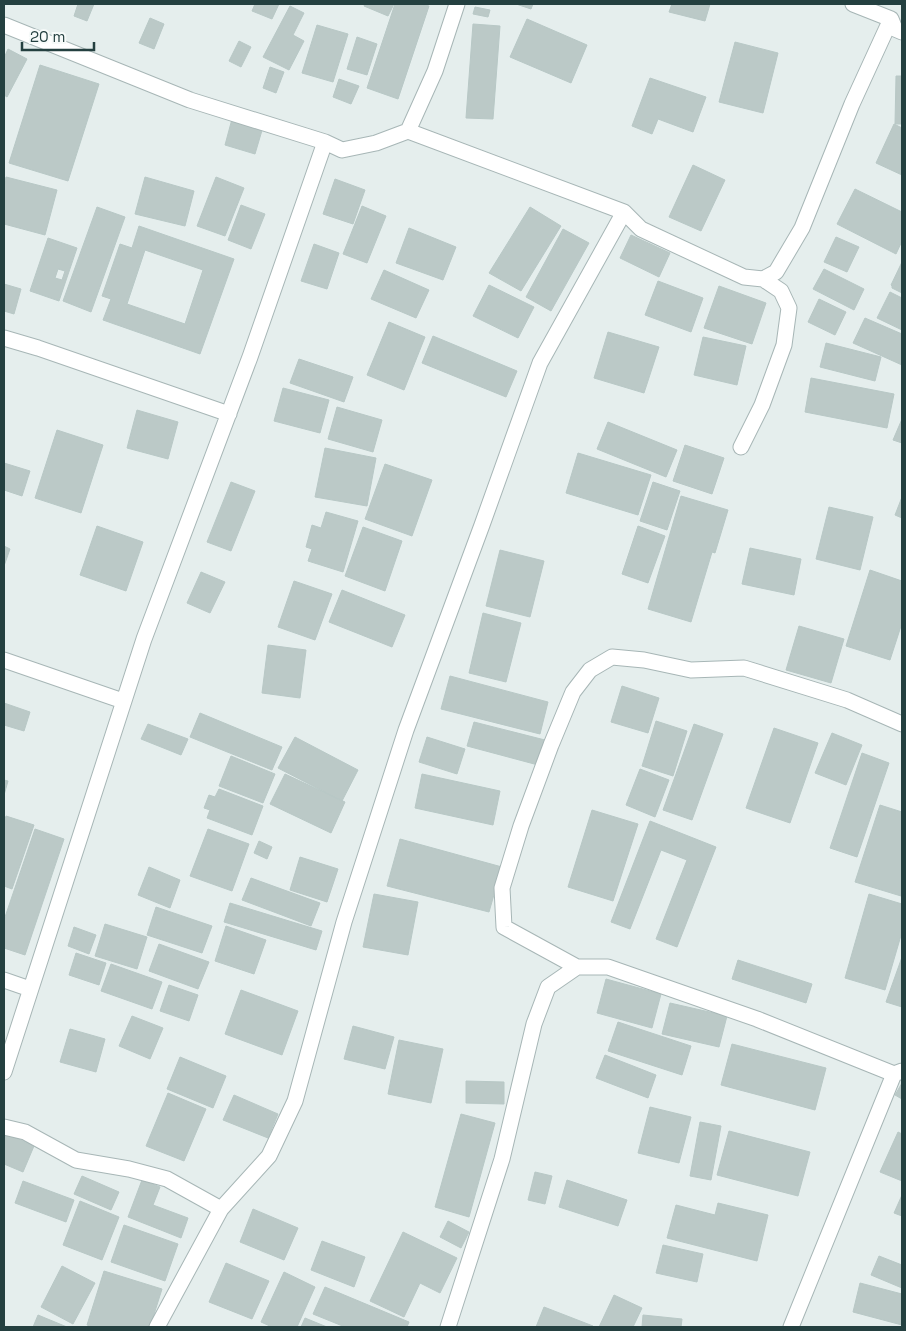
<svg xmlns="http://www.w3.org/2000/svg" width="906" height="1331" font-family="'Space Grotesk',sans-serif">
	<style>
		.building { fill: #bbc9c7; stroke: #b8c8c6; fill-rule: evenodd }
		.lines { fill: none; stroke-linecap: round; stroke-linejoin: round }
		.street-casing { stroke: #a7b6b6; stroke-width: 17 }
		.street { stroke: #fff; stroke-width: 15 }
	</style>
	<rect width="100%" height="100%" fill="#e5eeed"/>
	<path class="building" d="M78,4H94L87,21L74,16Z
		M255,4H279L272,19L252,11Z
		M365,4H394L388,16L364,6Z
		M395,4H421L429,6L398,99L367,88Z
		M516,4H533L531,9Z
		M672,4H710L705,21L669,12Z
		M290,6L304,13L293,35L304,41L289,70L263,57Z
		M475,7L490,10L488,17L473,14Z
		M150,18L164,24L154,49L139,43Z
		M527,19L587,45L571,83L510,57Z
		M473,24L500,26L493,119L466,118Z
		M317,25L348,34L333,82L302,73Z
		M357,37L377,44L367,75L347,69Z
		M239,41L251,47L241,67L229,61Z
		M735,42L778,53L763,113L719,102Z
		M8,49L27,59L7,97L4,95V58Z
		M40,65L99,84L68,181L9,163Z
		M270,67L284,72L276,93L263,88Z
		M896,76H902V124H895Z
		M650,78L706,97L693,132L658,119L652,134L632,126Z
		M339,79L359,86L351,104L333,97Z
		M232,119L263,127L255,154L225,145Z
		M894,124L902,128V175L876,163Z
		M693,165L725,180L701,231L669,217Z
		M6,177L57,190L45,235L4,224V186Z
		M145,177L194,191L185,226L135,214Z
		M216,177L244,188L225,236L197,226Z
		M335,179L365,190L353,224L323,214Z
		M855,189L902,212V241L896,254L837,224Z
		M241,205L265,214L251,249L228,240Z
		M362,206L386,216L367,263L343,254Z
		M97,207L125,217L91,312L63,301Z
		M530,207L561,226L521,291L489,273Z
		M139,226L234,259L200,354L103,320L111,299L102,296L120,244L132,248ZM145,250L203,270L185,324L127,304Z
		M409,228L456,247L443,280L396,263Z
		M563,229L589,243L551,311L526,297Z
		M631,235L670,253L659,277L620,258Z
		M836,237L859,247L847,272L824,262Z
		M48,238L77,248L59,301L30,291ZM58,269L65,271L62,280L55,278Z
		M314,244L339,253L327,289L301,281Z
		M902,262V293L892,288V286L891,285Z
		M824,269L864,289L854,310L813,289Z
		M384,270L429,290L416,318L371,299Z
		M658,281L703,298L691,332L645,315Z
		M4,284L21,289L14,314L4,311Z
		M489,285L534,307L518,338L473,316Z
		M719,286L766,303L752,344L704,328Z
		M890,292L902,298V330L877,318Z
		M819,299L846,312L835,335L808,322Z
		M865,318L902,334V365L853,343Z
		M389,322L425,337L404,390L367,375Z
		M608,332L659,347L644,393L594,378Z
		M433,336L517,371L506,397L422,363Z
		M703,337L746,346L737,385L694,375Z
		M826,343L881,357L875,381L820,367Z
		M299,359L353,377L344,402L290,383Z
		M811,378L894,394L887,428L805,412Z
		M283,388L329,400L320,433L274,421Z
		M337,407L382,420L373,452L328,439Z
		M137,410L178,422L168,459L127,448Z
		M902,419V443L893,440Z
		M608,422L677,450L666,477L597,449Z
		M57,430L103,445L81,513L35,498Z
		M685,445L724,458L712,494L673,481Z
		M325,448L376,458L367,506L315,497Z
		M578,453L651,475L638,515L566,493Z
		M4,463L30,471L22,496L4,490Z
		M385,464L432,480L412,536L365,519Z
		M231,482L255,491L231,551L207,542Z
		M653,482L680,491L667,530L640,521Z
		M681,496L728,510L715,553L712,552L691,622L648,609Z
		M902,497V518L895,515Z
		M829,507L873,517L860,570L816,559Z
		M326,512L358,521L343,572L308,561L312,549L306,547L312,525L321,528Z
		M97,526L143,542L126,591L80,575Z
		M638,526L665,536L648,583L622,574Z
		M363,527L402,541L385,591L345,576Z
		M4,546L10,549L4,566Z
		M750,548L801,559L794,595L742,584Z
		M500,550L544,561L530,617L486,606Z
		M870,570L902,581V623L890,660L846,646Z
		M201,572L225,582L210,613L187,603Z
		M294,581L332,594L315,640L278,627Z
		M342,590L405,615L392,647L329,622Z
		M483,613L521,623L506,682L469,673Z
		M799,626L844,639L831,683L786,670Z
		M268,645L306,650L300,698L262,693Z
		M450,676L548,702L540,734L441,709Z
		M622,686L659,698L648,733L611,722Z
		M4,703L30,712L24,731L4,725Z
		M200,713L282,747L272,770L190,737Z
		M656,721L687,731L673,776L642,766Z
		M474,722L545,740L538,765L467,746Z
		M148,724L188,739L181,755L141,739Z
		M694,724L723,734L692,820L663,810Z
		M774,728L818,743L790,823L746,808Z
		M832,733L862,745L846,785L815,773Z
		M295,737L358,770L342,801L278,768Z
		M427,737L465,749L457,774L419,762Z
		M862,753L889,763L857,857L830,848Z
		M231,756L275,774L263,803L219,786Z
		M640,769L669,780L655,817L626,805Z
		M285,774L345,802L331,833L270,804Z
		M422,774L500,791L493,825L415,808Z
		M4,780L8,781L4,795Z
		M219,789L263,806L252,835L207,818L210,810L204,808L209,795L215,797Z
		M880,805L902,812V891L901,896L855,882Z
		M592,810L638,824L613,901L568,887Z
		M6,816L34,825L12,889L4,886V822Z
		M650,821L716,847L677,947L656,939L687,860L661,850L630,929L611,922Z
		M35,829L64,839L25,955L4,948V920Z
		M208,829L249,844L232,891L190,876Z
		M400,839L502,867L489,912L387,886Z
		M259,841L272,847L267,859L254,853Z
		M300,857L338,869L327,902L290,890Z
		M149,867L180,880L170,908L138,895Z
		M251,878L320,903L311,926L242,900Z
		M374,894L418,902L408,955L363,947Z
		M869,894L902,904V932L885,990L845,978Z
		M230,903L322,931L316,950L224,922Z
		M156,907L212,926L202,953L147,935Z
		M105,924L147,937L137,969L95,956Z
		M226,926L266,940L254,974L215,961Z
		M74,927L96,935L89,954L68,946Z
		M159,944L209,962L198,989L149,971Z
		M76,953L106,963L99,985L69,975Z
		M902,957V1007L886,1002Z
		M738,960L812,984L806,1003L732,979Z
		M111,964L162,982L152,1009L101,991Z
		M606,979L661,994L652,1028L597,1013Z
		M169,985L198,995L189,1021L160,1011Z
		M241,990L298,1011L282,1055L225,1034Z
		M670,1003L727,1016L719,1047L662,1034Z
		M132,1016L163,1028L150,1059L119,1046Z
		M618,1022L691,1046L682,1075L608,1051Z
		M353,1026L394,1037L385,1069L344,1059Z
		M70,1029L105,1039L96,1072L60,1062Z
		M399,1040L443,1049L431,1103L388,1094Z
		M732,1044L826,1068L815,1110L721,1085Z
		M605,1055L656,1075L648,1098L596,1078Z
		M180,1057L226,1076L213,1108L167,1089Z
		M466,1081L504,1082V1104L466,1103Z
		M902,1083V1099L895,1095Z
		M168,1093L206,1109L184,1161L146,1146Z
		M234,1095L278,1114L268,1138L223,1120Z
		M650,1107L691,1117L679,1163L638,1153Z
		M461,1114L495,1123L469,1217L435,1207Z
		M700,1122L721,1126L711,1180L690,1176Z
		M729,1131L810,1152L798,1196L717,1175Z
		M898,1132L902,1134V1181L880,1172Z
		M5,1133L34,1146L23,1172L4,1164Z
		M535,1172L552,1176L545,1204L528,1200Z
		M82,1176L119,1192L111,1210L74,1194Z
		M142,1180L160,1187L153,1205L188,1218L181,1238L128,1217Z
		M567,1180L627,1200L618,1226L559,1207Z
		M23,1181L74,1200L66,1222L15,1203Z
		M902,1195V1216L894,1213Z
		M80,1201L119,1217L102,1260L63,1245Z
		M718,1203L768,1215L757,1261L667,1238L676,1205L715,1215Z
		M253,1209L298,1228L284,1260L240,1242Z
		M448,1221L469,1232L461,1248L440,1237Z
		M124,1225L178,1244L165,1281L111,1262Z
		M403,1232L457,1258L440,1293L420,1283L404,1317L370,1301Z
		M322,1241L365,1257L354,1287L311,1270Z
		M663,1245L703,1254L697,1282L656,1273Z
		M879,1256L902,1265V1288L871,1275Z
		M226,1263L269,1281L252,1319L209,1302Z
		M62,1266L95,1283L73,1324L41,1307Z
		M104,1271L162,1289L150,1327H93L87,1325Z
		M284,1272L315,1287L297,1327H272L261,1322Z
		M860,1283L902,1294V1325L853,1312Z
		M325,1287L409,1322L407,1327H345L313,1314Z
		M614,1295L642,1308L633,1327H599Z
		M544,1307L593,1326V1327H536Z
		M38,1315L67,1327H33Z
		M643,1315L682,1319L681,1327H642Z
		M305,1318L327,1327H301Z"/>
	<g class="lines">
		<g class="street-casing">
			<path id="street" d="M853,4L891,19L895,29L902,32
				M4,25L190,100L325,142L342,150L376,143L408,131L435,71L457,4
				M408,131L624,212L641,229L744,277L763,279L776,272L802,228L852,104L891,19
				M4,338L38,348L229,414
				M741,447L762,405L784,345L789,308L781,291L763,279
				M4,660L123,701
				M577,967L504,927L502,888L521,826L551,745L573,692L590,670L612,657L644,660L691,670L744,668L847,700L902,724
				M4,980L30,989
				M4,1072L144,639L250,357L325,142
				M4,1127L25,1132L76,1160L129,1169L167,1179L221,1209
				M157,1327L221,1209L269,1156L295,1101L344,922L406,730L482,525L540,363L624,212
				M448,1327L502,1159L534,1024L548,987L577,967H608L757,1019L894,1074L902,1071
				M791,1327L894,1074"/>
		</g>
		<use href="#street" class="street"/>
	</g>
	<rect width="906" height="1331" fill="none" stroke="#244040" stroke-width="10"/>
	<path d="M22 42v8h72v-8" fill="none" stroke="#244040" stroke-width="2.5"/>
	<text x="30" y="42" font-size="15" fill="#244040" stroke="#f6faf9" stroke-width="4" paint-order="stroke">20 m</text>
</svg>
